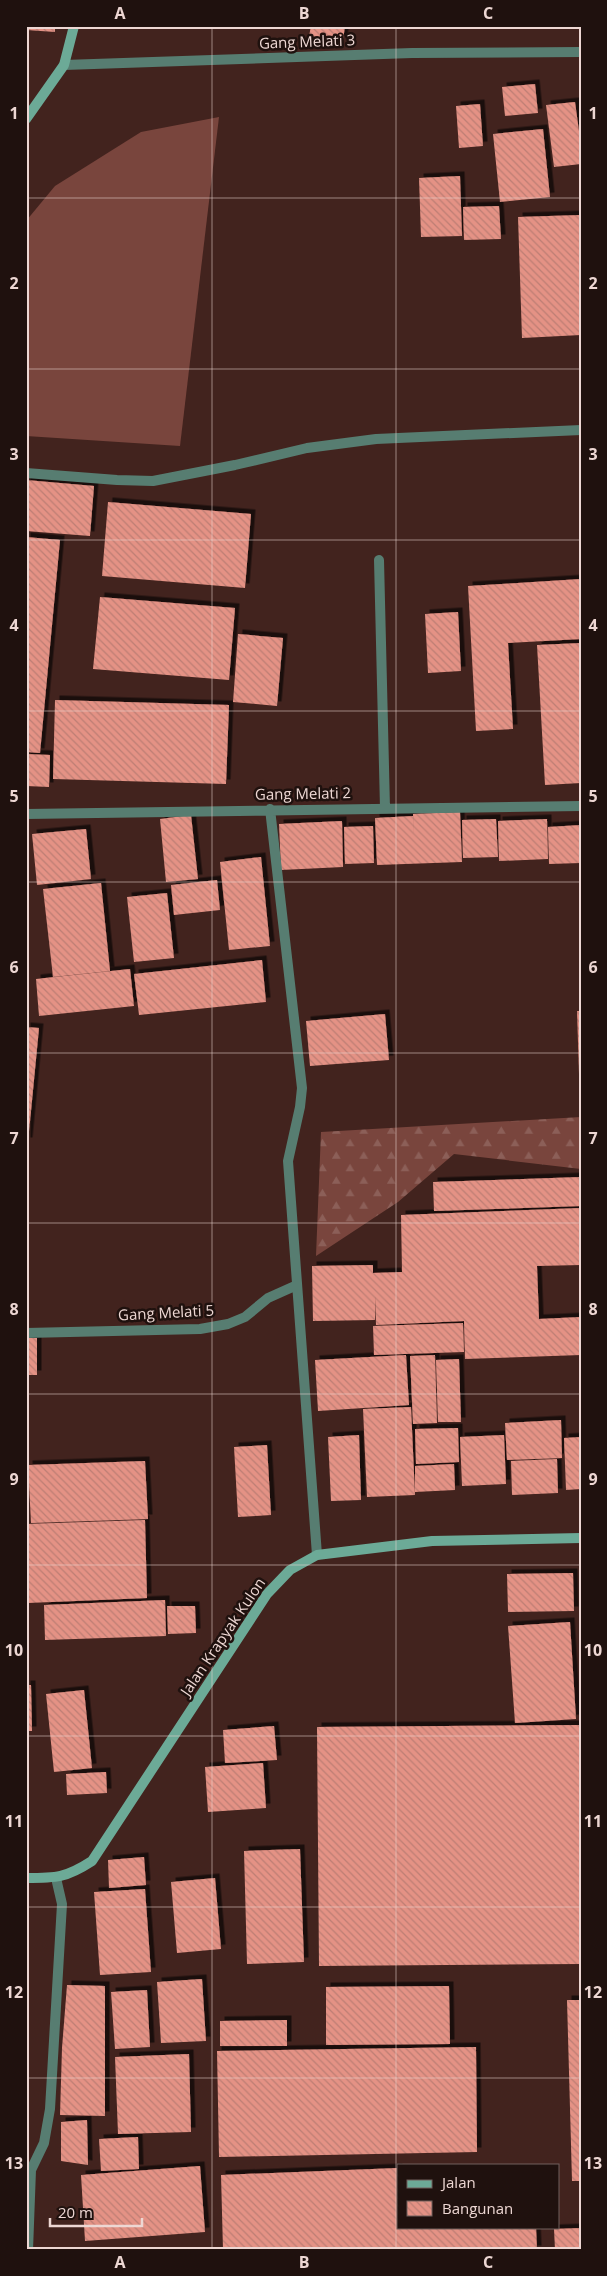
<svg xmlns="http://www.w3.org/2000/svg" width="607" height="2276" font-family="'Open Sans',sans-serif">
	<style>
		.grass { fill: #79453d }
		.forest { fill: url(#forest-firs) }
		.building { fill: url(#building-back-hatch); filter: url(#shadow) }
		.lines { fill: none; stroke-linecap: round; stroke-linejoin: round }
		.street { stroke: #577d71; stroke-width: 10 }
		.secondary { stroke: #6caa97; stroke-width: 10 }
		.grid { fill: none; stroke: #edd7d3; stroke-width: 1; stroke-opacity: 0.55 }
		.labels { text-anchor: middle; stroke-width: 5; stroke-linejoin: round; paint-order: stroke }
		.street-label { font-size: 15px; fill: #edd7d3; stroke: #1f110e }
		.neatline { fill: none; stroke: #edd7d3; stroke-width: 2 }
		.grid-label { font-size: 16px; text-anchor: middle; font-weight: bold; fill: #edd7d3 }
	</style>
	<defs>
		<pattern id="forest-firs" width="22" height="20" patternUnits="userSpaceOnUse" patternTransform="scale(1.25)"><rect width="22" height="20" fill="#79453d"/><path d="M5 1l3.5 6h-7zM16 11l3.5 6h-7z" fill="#8c5f58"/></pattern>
		<pattern id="building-back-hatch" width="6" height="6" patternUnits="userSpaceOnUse" patternTransform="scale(1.25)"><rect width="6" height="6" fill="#e49285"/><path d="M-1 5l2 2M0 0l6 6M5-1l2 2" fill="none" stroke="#bd7e74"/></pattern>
		<filter id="shadow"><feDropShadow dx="4.5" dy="-4.5" stdDeviation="0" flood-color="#0009"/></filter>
	</defs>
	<rect width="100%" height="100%" fill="#42231e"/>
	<path class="grass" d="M219,117L180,446L26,436V221L55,186L141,132Z"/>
	<path class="forest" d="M581,1117V1169L454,1154L398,1202L316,1256L321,1132Z"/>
	<path class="building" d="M26,26H55V32L26,30Z
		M311,26H345L343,40L309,36Z
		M535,84L538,113L505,116L502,87Z
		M575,102L581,146V164L554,167L546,105Z
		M480,104L483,146L459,148L456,106Z
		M543,129L550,197L500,202L493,134Z
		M460,176L462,236L421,237L419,178Z
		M499,206L501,239L464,240L463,207Z
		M581,215V335L522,338L518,217Z
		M26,480L94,486L90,536L26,531Z
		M108,502L251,514L245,588L102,576Z
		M26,537L60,540L40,753L26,752Z
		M581,579V639L508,643L513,729L476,731L468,586Z
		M100,597L235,608L229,680L93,669Z
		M458,612L461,671L428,673L425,614Z
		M238,634L283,638L277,706L233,702Z
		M581,643V783L545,785L537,645Z
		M55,700L229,705L226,784L53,779Z
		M26,754L50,755L49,787L26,786Z
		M460,812L462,862L377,865L375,818L413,816L414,839L413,814Z
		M191,815L198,879L166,882L160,819Z
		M496,819L498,857L463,858L462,820Z
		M547,819L548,859L499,861L498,821Z
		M342,821L343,867L281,870L279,824Z
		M581,825V863L549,864L548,827Z
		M373,826L374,863L345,864L344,827Z
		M86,829L91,879L37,885L32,834Z
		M261,857L270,946L229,950L220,862Z
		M217,880L220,910L174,915L171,885Z
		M101,883L110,971L53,977L43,889Z
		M167,893L174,958L134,962L127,897Z
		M262,960L266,1002L139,1015L134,974Z
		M130,969L134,1006L39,1016L36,979Z
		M577,1011H581V1074H579Z
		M385,1014L389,1060L310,1066L306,1021Z
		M26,1027L39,1028L28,1142H26Z
		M581,1177V1206L434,1211L433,1182Z
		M581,1208V1265L537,1266L539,1319L581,1317V1355L465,1359L464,1321L376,1325L375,1296V1320L313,1321L312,1266L373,1265V1273L402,1272L401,1215Z
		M463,1323L464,1352L374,1355L373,1326Z
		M26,1338H37V1375H26Z
		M406,1355L409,1405L318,1411L315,1360Z
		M435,1355L437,1423L413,1424L410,1356Z
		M459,1359L461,1422H438L436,1360Z
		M411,1407L415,1495L367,1497L363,1409Z
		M561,1420L562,1458L507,1460L505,1423Z
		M458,1428L459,1462L416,1464L415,1429Z
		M359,1435L361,1500L331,1501L328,1437Z
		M504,1435L506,1484L462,1486L460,1437Z
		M581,1437V1489L566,1490L564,1438Z
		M267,1445L271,1515L238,1517L234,1447Z
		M557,1459L558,1493L512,1495L511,1461Z
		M145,1461L148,1519L31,1523L28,1465Z
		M454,1464L455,1490L415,1492V1466Z
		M145,1520L147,1598L28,1603L26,1524Z
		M573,1573L574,1611L508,1612L507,1574Z
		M165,1600L166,1636L45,1640L44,1605Z
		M167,1606H195L196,1633L168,1634Z
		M570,1622L576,1719L515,1723L508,1626Z
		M26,1685H31L32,1731H26Z
		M84,1690L92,1768L54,1772L46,1694Z
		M581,1725V1964L319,1966L317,1727Z
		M274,1726L277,1760L225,1763L223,1730Z
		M263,1763L266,1808L208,1812L205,1767Z
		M106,1772L107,1793L67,1795L66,1774Z
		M300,1849L304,1962L247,1964L244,1851Z
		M144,1857L146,1885L109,1888L108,1860Z
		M215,1878L221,1949L177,1953L171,1882Z
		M145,1889L151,1972L100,1975L94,1892Z
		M202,1979L206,2041L161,2043L157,1982Z
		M67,1985L105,1986V2116L60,2115L62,2048Z
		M449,1986L450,2044L326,2045V1987Z
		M147,1990L150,2047L115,2049L111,1992Z
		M567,2000H581V2181H572Z
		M287,2020V2046H220V2021Z
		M476,2047L477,2152L219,2157L217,2051Z
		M189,2054L191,2132L118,2134L115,2057Z
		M87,2120L88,2165L61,2161V2122Z
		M138,2137L139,2169L101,2171L99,2139Z
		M200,2166L205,2232L85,2241L81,2175Z
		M398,2168V2227H536L537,2250H223L221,2175Z
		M581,2228V2250H555L554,2229Z"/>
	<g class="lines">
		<path class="street" d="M64,65L412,53L581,52
			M26,473L117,480L153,481L235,465L307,448L376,439L581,430
			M379,560L385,808
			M270,809L302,1088L300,1107L288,1161L317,1555
			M26,814L581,806
			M26,1333L200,1329L228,1324L245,1317L268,1298L297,1285
			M28,2250L31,2170L44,2143L50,2109L62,1904L56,1878"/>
		<path class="secondary" d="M26,119L64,65L74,26
			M26,1878C56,1878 66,1878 92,1861L267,1594L290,1570L317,1555L432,1541L581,1538"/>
	</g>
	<path class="grid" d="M212,26V2250M396,26V2250M26,198H581M26,369H581M26,540H581M26,711H581M26,882H581M26,1053H581M26,1223H581M26,1394H581M26,1565H581M26,1736H581M26,1907H581M26,2078H581"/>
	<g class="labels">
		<g class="street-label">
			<text transform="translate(307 42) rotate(-2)" y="5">Gang Melati 3</text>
			<text transform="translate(303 794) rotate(-1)" y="5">Gang Melati 2</text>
			<text transform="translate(166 1313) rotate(-3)" y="5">Gang Melati 5</text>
			<text transform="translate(223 1637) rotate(-56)" y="5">Jalan Krapyak Kulon</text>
		</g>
	</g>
	<rect width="607" height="2276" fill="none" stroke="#1f110e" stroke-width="55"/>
	<rect x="397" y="2164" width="162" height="65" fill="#1f110e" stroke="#71605d"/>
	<rect x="407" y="2180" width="25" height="8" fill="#6caa97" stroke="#71605d"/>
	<text x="442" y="2188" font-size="15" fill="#edd7d3">Jalan</text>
	<rect x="407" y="2201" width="25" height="15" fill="url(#building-back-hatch)" stroke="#71605d"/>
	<text x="442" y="2214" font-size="15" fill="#edd7d3">Bangunan</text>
	<path d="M50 2218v8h92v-8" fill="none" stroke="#edd7d3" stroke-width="2.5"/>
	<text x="58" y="2218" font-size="15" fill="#edd7d3" stroke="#1f110e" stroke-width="4" paint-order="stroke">20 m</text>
	<rect x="28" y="28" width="552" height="2220" class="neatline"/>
	<g class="grid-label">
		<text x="120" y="19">A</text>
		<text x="304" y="19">B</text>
		<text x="488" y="19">C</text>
		<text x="14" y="119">1</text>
		<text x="593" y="119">1</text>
		<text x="14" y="289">2</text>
		<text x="593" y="289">2</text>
		<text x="14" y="460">3</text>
		<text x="593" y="460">3</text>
		<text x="14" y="631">4</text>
		<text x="593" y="631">4</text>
		<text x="14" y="802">5</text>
		<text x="593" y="802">5</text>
		<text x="14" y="973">6</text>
		<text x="593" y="973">6</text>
		<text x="14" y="1144">7</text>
		<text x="593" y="1144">7</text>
		<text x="14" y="1315">8</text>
		<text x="593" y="1315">8</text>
		<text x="14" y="1485">9</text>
		<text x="593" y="1485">9</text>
		<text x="14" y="1656">10</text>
		<text x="593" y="1656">10</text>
		<text x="14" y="1827">11</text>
		<text x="593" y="1827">11</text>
		<text x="14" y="1998">12</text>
		<text x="593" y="1998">12</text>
		<text x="14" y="2169">13</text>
		<text x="593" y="2169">13</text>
		<text x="120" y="2268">A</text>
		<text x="304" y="2268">B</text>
		<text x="488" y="2268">C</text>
	</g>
</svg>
